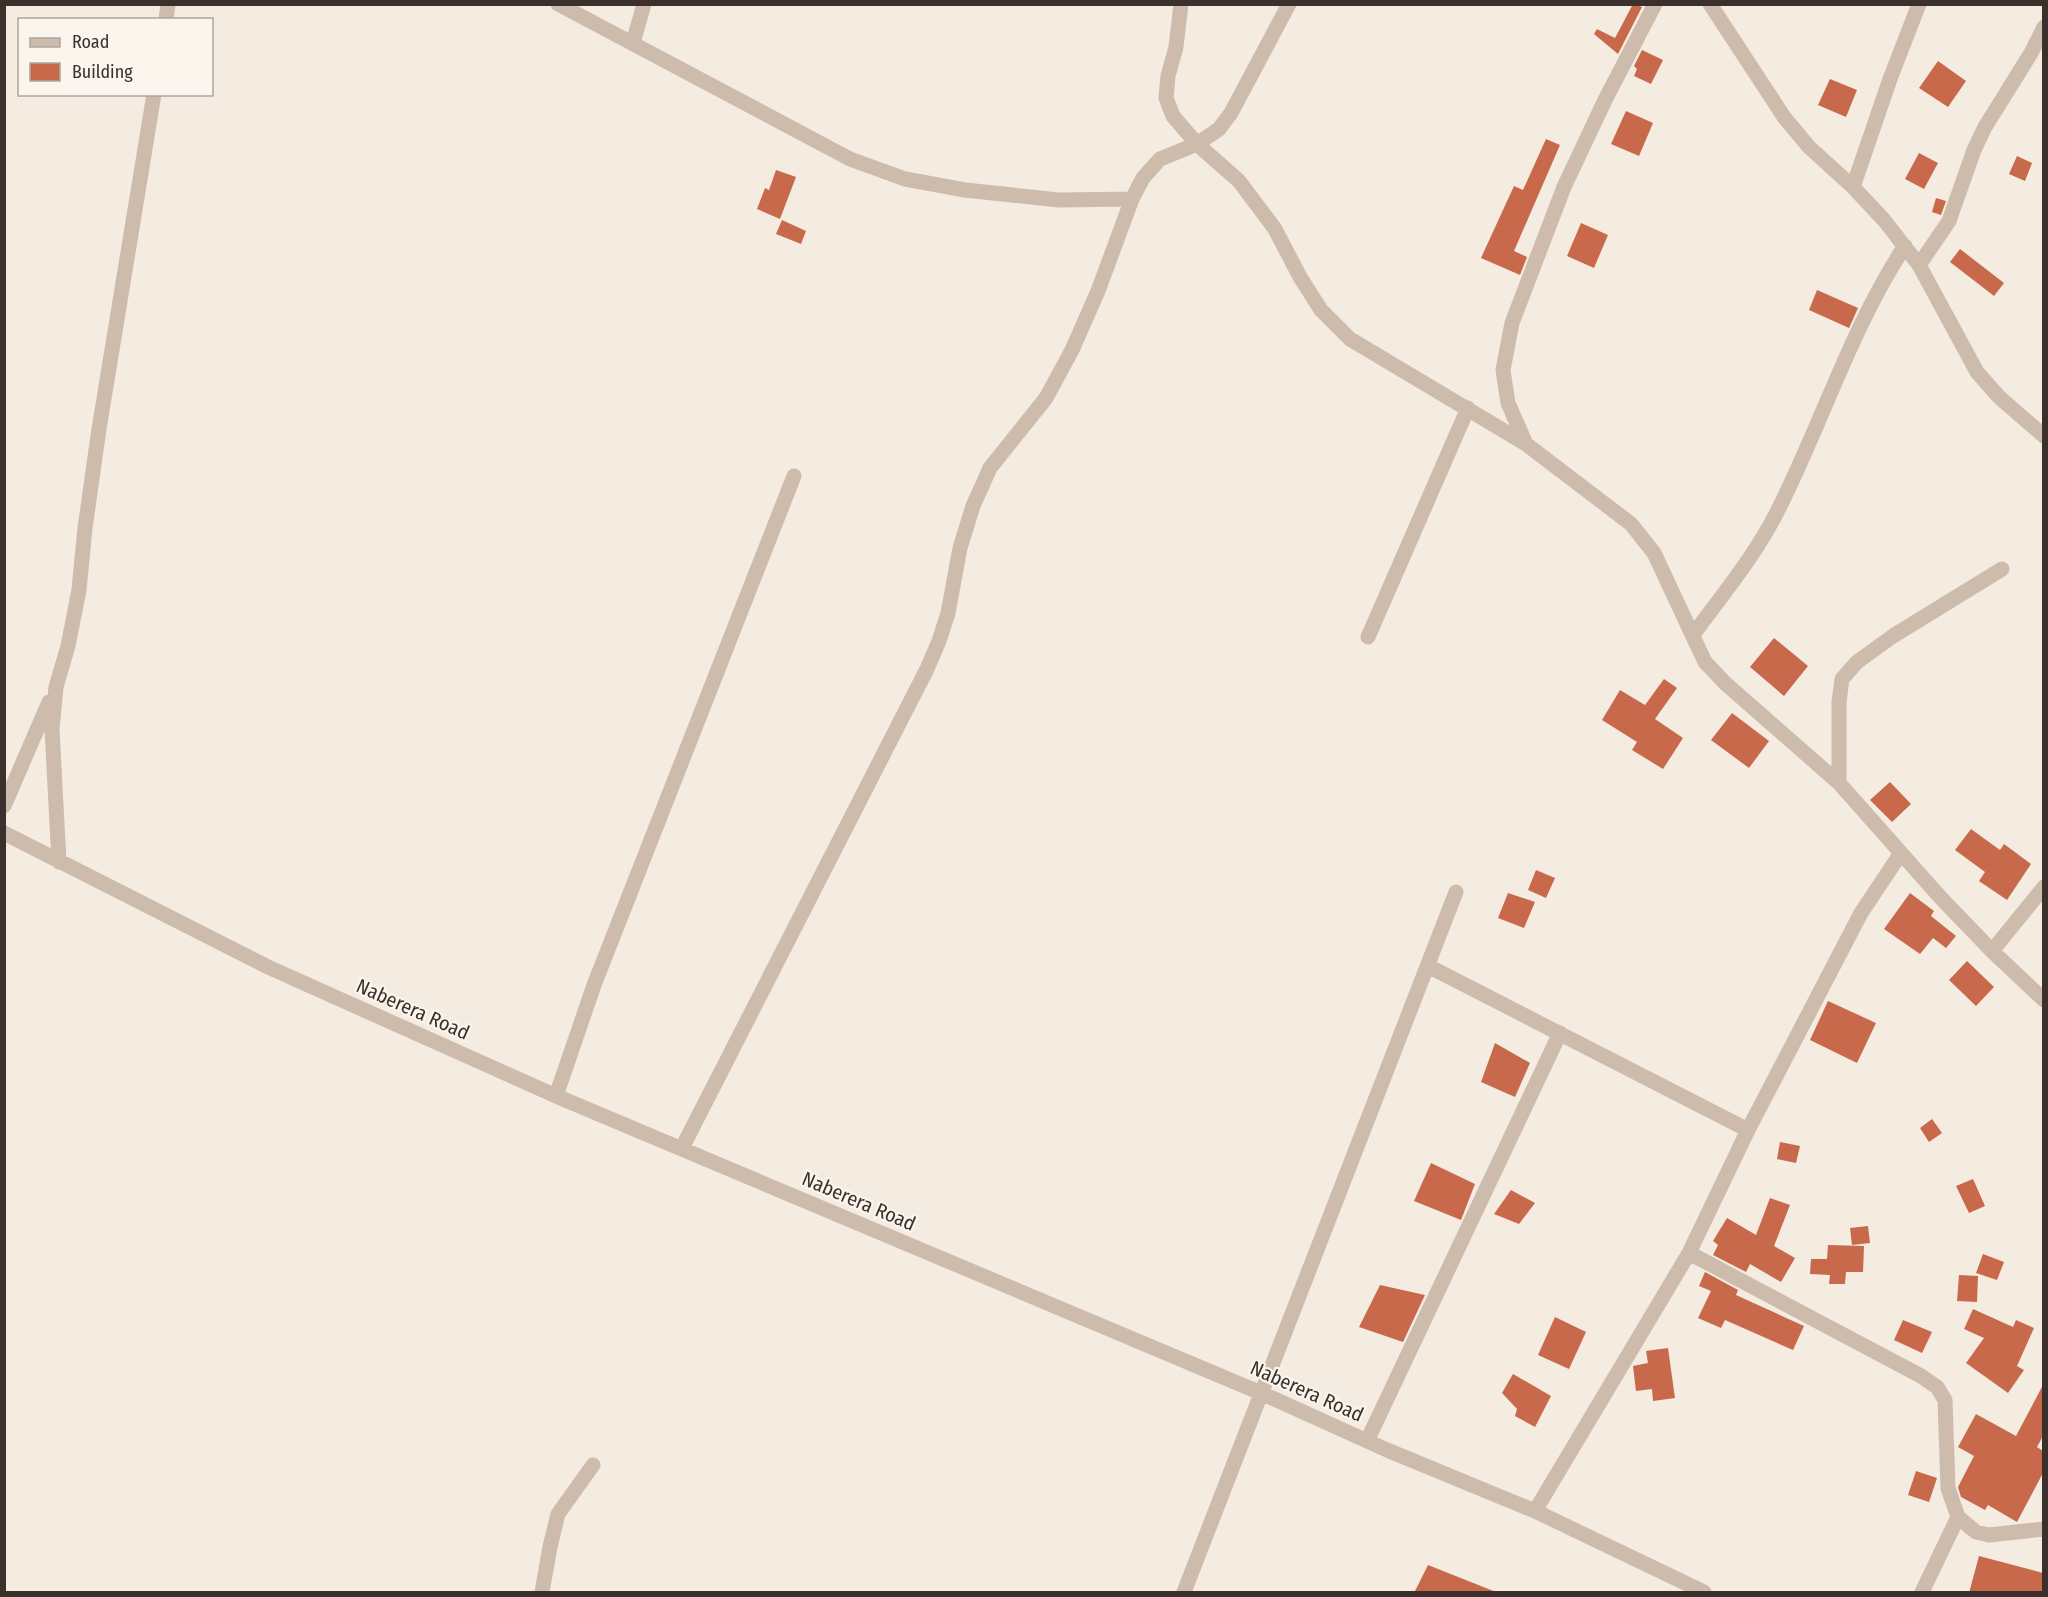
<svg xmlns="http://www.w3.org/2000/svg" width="2048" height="1597" font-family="'Fira Sans Condensed',sans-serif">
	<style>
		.building { fill: #c8694b }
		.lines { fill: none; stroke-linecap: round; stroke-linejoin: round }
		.minor { stroke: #cdbbac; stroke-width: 15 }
		.labels { text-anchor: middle; stroke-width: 4.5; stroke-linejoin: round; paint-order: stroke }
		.street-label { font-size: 20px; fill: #3b302b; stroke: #fbf5ee }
	</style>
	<rect width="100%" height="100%" fill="#f4ebe1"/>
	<path class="building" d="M1633,4L1642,7L1618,54L1594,34L1597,29L1615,38Z
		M1642,50L1663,60L1651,84L1634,76L1637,69L1634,66Z
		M1938,61L1966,81L1948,107L1919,88Z
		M1830,79L1857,90L1846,117L1818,105Z
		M1626,111L1653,123L1639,156L1611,144Z
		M1546,139L1560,145L1514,251L1527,257L1520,275L1481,258L1514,186L1523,190Z
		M1919,153L1938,163L1924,189L1905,179Z
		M2017,156L2032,163L2025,181L2009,174Z
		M776,170L796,177L780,219L757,209L765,188L769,190Z
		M1936,198L1946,201L1941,215L1932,212Z
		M782,220L806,231L801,244L776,234Z
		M1581,223L1608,235L1594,268L1567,256Z
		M1960,249L2004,283L1994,296L1950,262Z
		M1817,290L1858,308L1849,328L1809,310Z
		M1774,638L1808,666L1784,696L1750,667Z
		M1664,679L1677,688L1655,719L1683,738L1663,769L1632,750L1637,742L1602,720L1620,690L1645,705Z
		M1732,713L1769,741L1749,768L1711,740Z
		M1890,782L1911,804L1892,822L1870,800Z
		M1971,829L2000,850L2004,844L2031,864L2007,900L1979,881L1985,872L1955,850Z
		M1536,870L1555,878L1546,898L1528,890Z
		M1508,893L1535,902L1524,928L1498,918Z
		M1910,893L1934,911L1931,916L1956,936L1946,948L1933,938L1920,954L1884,929Z
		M1967,961L1994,987L1976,1006L1949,980Z
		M1828,1001L1876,1023L1857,1063L1810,1040Z
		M1495,1043L1530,1063L1515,1097L1481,1082Z
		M1932,1119L1942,1133L1929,1142L1920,1128Z
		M1780,1142L1800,1146L1796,1163L1777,1159Z
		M1431,1163L1475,1184L1461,1220L1414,1201Z
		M1973,1179L1985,1206L1969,1213L1956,1186Z
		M1511,1190L1535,1203L1519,1224L1494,1214Z
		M1770,1198L1790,1205L1774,1246L1795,1258L1781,1282L1750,1264L1746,1272L1713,1255L1718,1245L1713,1241L1727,1218L1756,1235Z
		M1868,1226L1870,1243L1852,1245L1850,1228Z
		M1828,1245L1864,1246L1863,1272H1846L1845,1284H1829L1830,1275L1810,1274L1811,1259H1827Z
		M1983,1254L2004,1262L1997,1280L1976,1273Z
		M1705,1272L1738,1290L1736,1295L1804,1326L1793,1350L1725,1320L1721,1328L1698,1318L1711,1291L1699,1286Z
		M1959,1275L1978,1276L1977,1302L1957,1301Z
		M1380,1285L1425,1295L1403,1342L1359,1327Z
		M1973,1309L2013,1327L2016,1320L2034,1328L2017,1366L2024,1370L2008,1393L1966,1363L1984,1338L1964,1329Z
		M1555,1317L1586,1332L1569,1369L1538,1355Z
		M1903,1320L1932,1332L1922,1353L1894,1340Z
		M1668,1348L1675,1398L1653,1401L1652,1389L1636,1391L1633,1366L1648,1363L1646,1351Z
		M1513,1374L1551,1396L1535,1427L1515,1416L1517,1409L1502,1393Z
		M2043,1385V1436L2037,1447L2043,1451V1473L2017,1522L1988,1505L1985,1510L1961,1497L1958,1487L1974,1456L1958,1447L1976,1414L2016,1436Z
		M1916,1471L1937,1478L1929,1502L1908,1495Z
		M1979,1556L2043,1573V1593H1969Z
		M1428,1565L1496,1592V1593H1414Z"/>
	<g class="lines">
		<path class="minor" d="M558,4L850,159L905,179L965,190L1059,200L1132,199
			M1181,4L1176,47L1168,76L1166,98L1173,116L1197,144L1239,181L1275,229L1300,277L1321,310L1350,339L1526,444L1631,524L1654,553L1705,662L1726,684L1839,783L1940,897L1992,951L2044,1000
			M1710,4L1784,117L1809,147L1853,187L1884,220L1919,265L1977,372L1999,397L2044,436
			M166,20L168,4
			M633,43L644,4
			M1853,187L1890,79L1919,4
			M1919,265L1949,221L1974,150L1985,127L2031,53L2044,27
			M1526,444L1508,403L1503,370L1512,323L1564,187L1605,100L1655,4
			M1693,635C1723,594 1758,552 1780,506C1823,420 1852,326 1905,246
			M1368,637L1468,408
			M1839,783V702L1842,679L1857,662L1893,636L2002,569
			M4,806L49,702
			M4,833L268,967L556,1096L1261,1393L1387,1450L1535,1511L1704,1592
			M59,862L52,729L56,687L68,646L79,590L85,528L99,429L154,94
			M1992,951L2044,887
			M1428,966L1748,1130
			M556,1096L594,985L794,476
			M682,1148L927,669L939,641L948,613L960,548L973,506L990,468L1046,398L1072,350L1098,291L1132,199L1143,178L1160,159L1197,144L1219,129L1231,113L1289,4
			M1689,1253L1921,1376L1937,1387L1945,1400L1948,1488L1958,1517L1976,1532L1989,1535L2044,1529
			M1367,1441L1560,1033
			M1535,1511L1689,1253L1748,1130L1861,913L1901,853
			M542,1592L550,1547L558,1514L593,1465
			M1184,1592L1456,892
			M1922,1592L1958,1517"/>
	</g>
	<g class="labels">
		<g class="street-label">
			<text transform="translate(413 1009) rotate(24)" y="7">Naberera Road</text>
			<text transform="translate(859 1201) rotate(23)" y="7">Naberera Road</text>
			<text transform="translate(1307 1391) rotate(24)" y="7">Naberera Road</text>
		</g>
	</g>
	<rect width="2048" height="1597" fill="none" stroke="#3b302b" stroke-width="12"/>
	<rect x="18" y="18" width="195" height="78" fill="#fbf5ee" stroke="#aea6a0" stroke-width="1.5"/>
	<rect x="30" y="38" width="30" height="9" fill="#cdbbac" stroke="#aea6a0" stroke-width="1.5"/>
	<text x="72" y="48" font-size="18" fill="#3b302b">Road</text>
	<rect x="30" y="63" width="30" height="18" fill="#c8694b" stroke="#aea6a0" stroke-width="1.5"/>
	<text x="72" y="78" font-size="18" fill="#3b302b">Building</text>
</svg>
